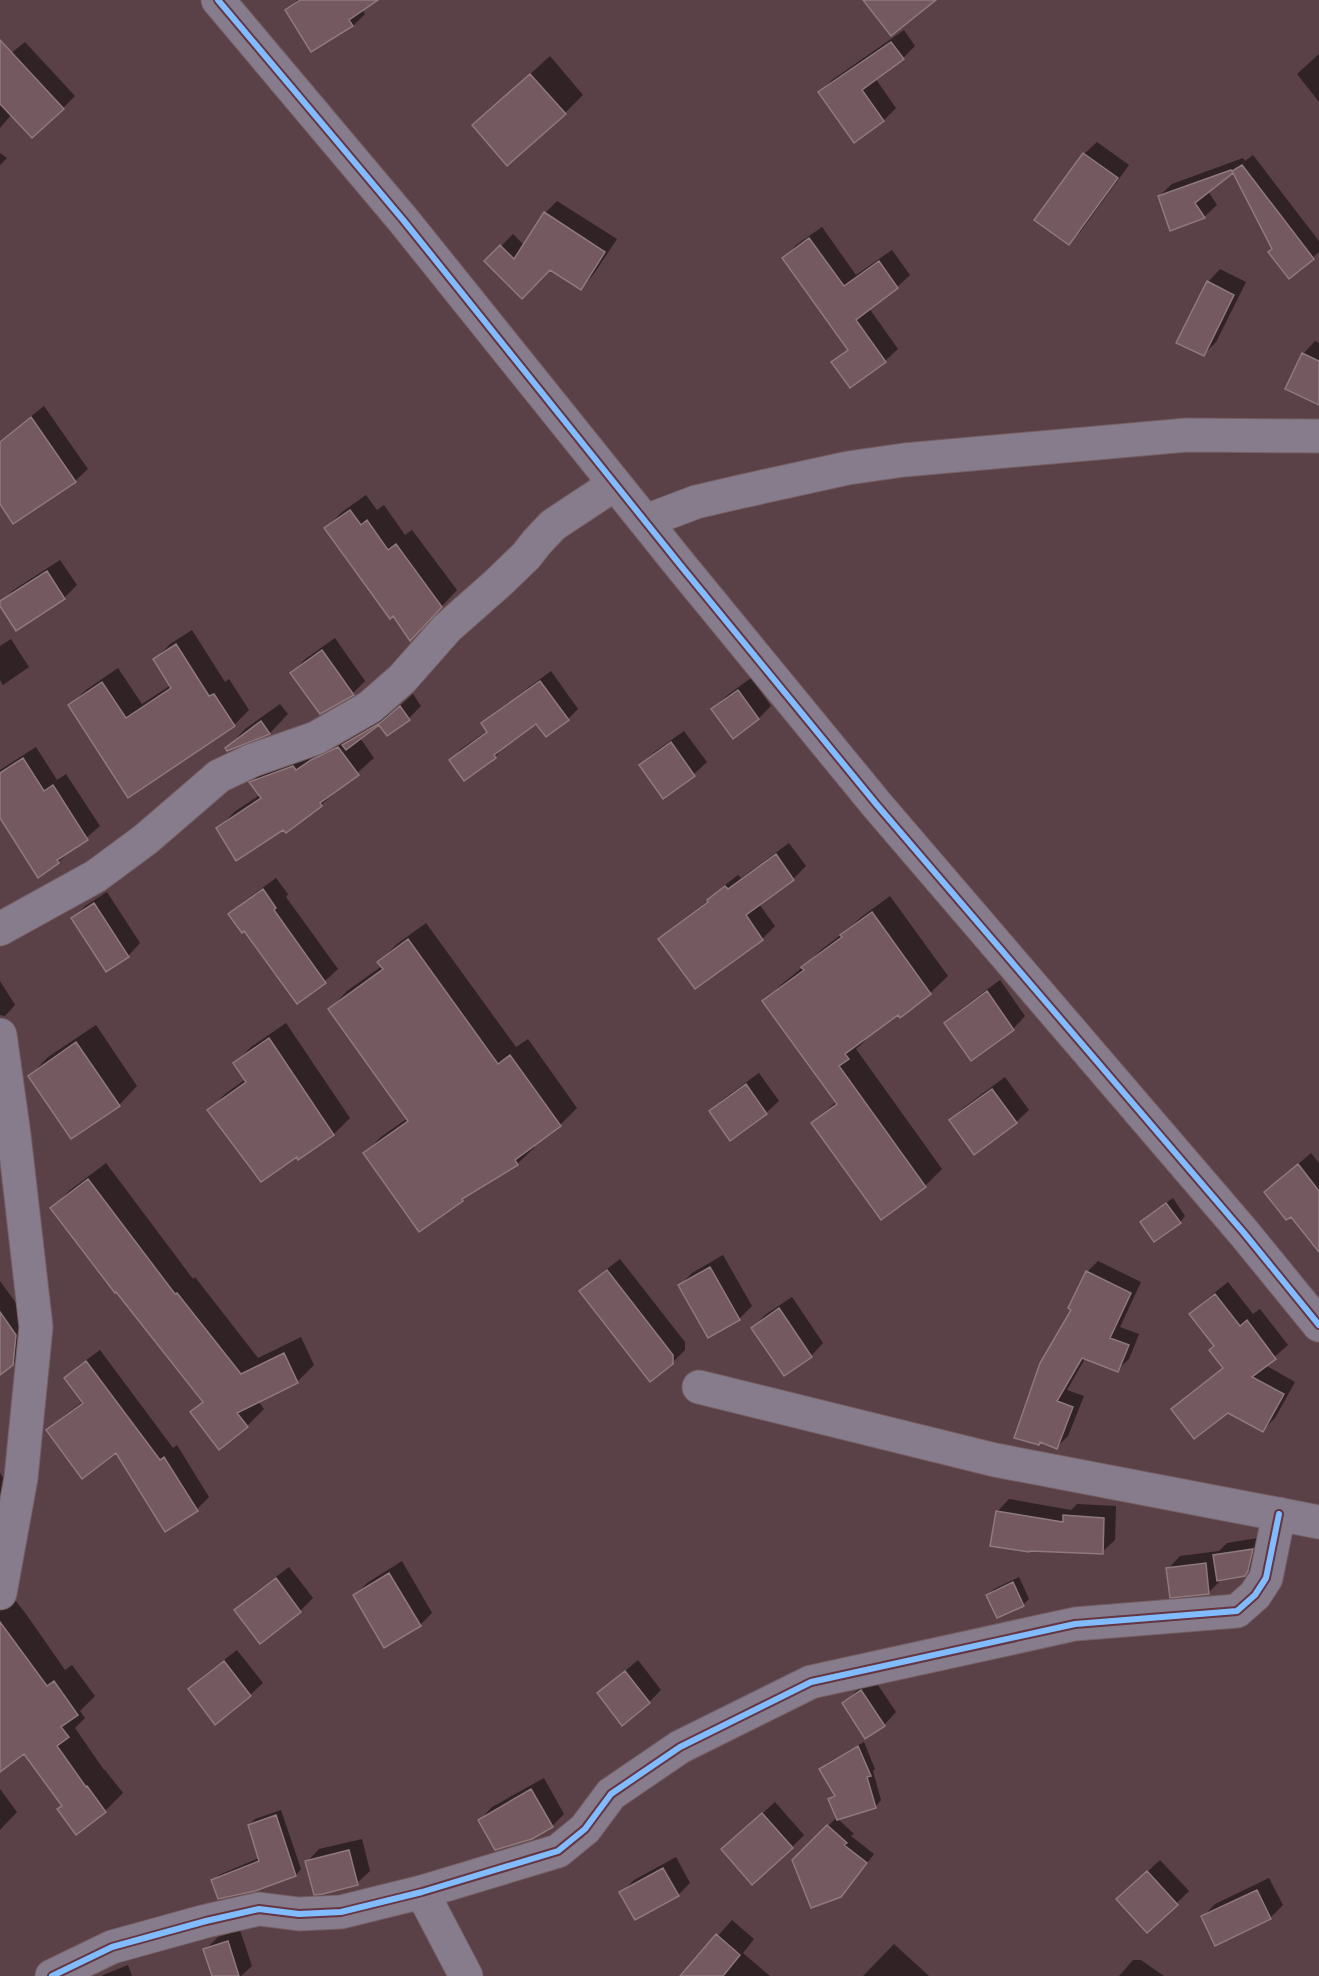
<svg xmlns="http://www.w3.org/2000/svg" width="1319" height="1976" font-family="Arial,sans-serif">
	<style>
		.shadow { fill: #0007 }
		.building { fill: #755960; stroke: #8e797d; stroke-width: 1.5 }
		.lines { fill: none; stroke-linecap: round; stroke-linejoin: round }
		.minor-casing { stroke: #755e63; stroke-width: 35 }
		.minor { stroke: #867c8c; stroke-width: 33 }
		.cycleway-casing { stroke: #653641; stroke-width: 10 }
		.cycleway { stroke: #80bcff; stroke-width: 6 }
	</style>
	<rect width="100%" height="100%" fill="#5a4047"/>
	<path class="shadow" d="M297,0H356L365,14L353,26H350L287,10Z
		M904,30L915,46L903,58L875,78L896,108L884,120L855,141L820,92L832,80Z
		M25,42L75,96L63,108L12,114L0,128V62Z
		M1319,54V102L1297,74Z
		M550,56L583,95L565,113L474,125Z
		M1097,142L1129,165L1081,231L1069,243L1084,154Z
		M0,153L7,158L0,165Z
		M1253,155L1319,241V252L1289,277L1233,170L1208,191L1217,205L1204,217L1159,196L1172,184L1243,158L1245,161Z
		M557,201L617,239L593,275L581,288L551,268L487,261L513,234L525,246L545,213Z
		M822,227L856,275L892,250L910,275L897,287L869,308L898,349L885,361L833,362L849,348L784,258L796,245Z
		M1220,269L1246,282L1216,342L1203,355L1208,282Z
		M1315,341L1319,343V404L1303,354Z
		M44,406L88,469L75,481L0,489V441Z
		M366,495L377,510L384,505L405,535L412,530L457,590L426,623L326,528L342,512Z
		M60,560L77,585L64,598L17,629L0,603L12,591Z
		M192,630L225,682L229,679L249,710L234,725L129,796L70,705L86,690L118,668L142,704L171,685L155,659L170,644Z
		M335,638L365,681L353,693L320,712L292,673L304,660Z
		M11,639L29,667L3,685L0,680V646Z
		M551,671L578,709L568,719L537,722L505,746L495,757L451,760L461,749L488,730L483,724L494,713Z
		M751,678L771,706L759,718L713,709L725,697Z
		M413,694L421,706L409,718L387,734L379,723L360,738L374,758L321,805L284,828L218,829L234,812L260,795L251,783L268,766L356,733L394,711Z
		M280,704L288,714L270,733L228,750L227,748L245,729Z
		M684,731L707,762L694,774L663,797L641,765L653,753Z
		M36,747L57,780L66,774L100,826L58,862L0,817V770Z
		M789,843L806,866L793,879L759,904L775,926L762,939L695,987L660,939L673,927L709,900L721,888L738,875L741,878Z
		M276,878L288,894L286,897L338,969L325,981L297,1002L245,929L230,914L243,902Z
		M107,892L140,943L128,956L73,918L85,906Z
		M890,896L948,976L930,993L898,1013L863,1038L865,1041L856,1049L942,1169L925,1186L813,1123L837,1101L764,1001L782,984L803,967L821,950L846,931L860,918Z
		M426,923L516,1047L528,1039L577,1108L560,1125L533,1145L535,1147L517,1164L469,1193L419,1230L365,1153L382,1136L408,1118L330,1009L347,991L382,966L379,962L397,944Z
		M1000,980L1025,1016L1013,1029L946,1023L958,1011Z
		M0,981L15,1005L5,1016L0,1015Z
		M286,1023L350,1118L334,1134L299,1158L297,1155L209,1110L225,1094L246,1079L235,1063L251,1047Z
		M96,1025L137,1086L119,1105L30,1076L48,1057Z
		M759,1073L779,1101L766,1113L731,1139L711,1112L723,1099Z
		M1005,1077L1029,1110L1016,1122L974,1153L951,1120L963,1108Z
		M1311,1153L1319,1163V1250L1291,1215L1266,1192Z
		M106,1163L193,1279L195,1277L258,1358L301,1337L314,1365L297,1382L258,1401L264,1409L247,1426L220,1448L192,1412L204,1400L52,1208L69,1191Z
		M1173,1198L1185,1216L1180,1222L1148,1216Z
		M723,1255L752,1306L739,1319L680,1285L692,1273Z
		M620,1259L685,1342V1350L672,1363L581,1291L594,1279Z
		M1098,1261L1141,1282L1120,1327L1139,1334L1129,1359L1117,1370L1086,1357L1067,1390L1084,1396L1068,1436L1057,1447L1041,1441L1038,1444L1073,1309L1087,1272Z
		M0,1281L29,1321L26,1350L12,1364L0,1366Z
		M1228,1282L1253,1314L1260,1309L1288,1345L1265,1365L1295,1382L1275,1418L1263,1430L1227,1411L1173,1409L1185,1397L1224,1367L1215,1346L1191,1314L1203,1302Z
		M792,1297L823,1343L811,1356L753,1328L765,1315Z
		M100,1350L173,1448L177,1445L209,1497L197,1509L117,1451L48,1430L61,1418L83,1401L66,1378L78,1366Z
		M0,1473L13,1492L0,1549Z
		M1009,1499L1071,1510L1077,1504L1116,1506L1115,1540L1102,1552L997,1512Z
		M1264,1537L1257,1562L1244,1575L1220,1579V1581L1208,1593L1168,1569L1180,1556L1219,1551L1227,1543Z
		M402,1561L432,1613L420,1625L355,1595L367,1583Z
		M289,1567L313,1598L300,1611L260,1642L236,1610L248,1598Z
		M1019,1577L1029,1599L1023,1605L988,1595L994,1589Z
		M0,1581L26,1614L65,1670L72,1665L95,1696L80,1711L85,1718L75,1728L104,1770H105L123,1793L105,1811L77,1833L63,1805L25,1752L0,1770Z
		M237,1650L263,1683L250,1695L190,1689L202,1677Z
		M638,1660L661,1690L649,1702L599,1693Z
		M874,1679L896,1712L884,1725L844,1704L856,1691Z
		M864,1742L875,1769L873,1771L881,1800L876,1806L837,1818L854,1834L851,1836L874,1854L849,1887L794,1860L837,1817L830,1799L836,1794L821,1769L827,1763Z
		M544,1778L564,1814L552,1826L480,1820L492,1807Z
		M0,1789L17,1812L0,1830Z
		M775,1802L804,1835L792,1847L736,1837Z
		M281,1810L301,1869L296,1875L213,1881L219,1875L259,1858L249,1825L255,1819Z
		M362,1839L370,1871L357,1883L307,1862L319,1849Z
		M676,1857L690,1883L678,1895L621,1893L634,1880Z
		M1160,1860L1189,1891L1148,1931L1131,1887Z
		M1269,1878L1283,1905L1270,1918L1203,1917L1215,1904Z
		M732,1920L754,1939L743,1953L770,1976H682Z
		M240,1930L252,1966L241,1976H214L205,1950L218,1937Z
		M894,1944L929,1976H863Z
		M1133,1960H1141L1164,1976H1119Z
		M128,1965L132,1976H102L103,1975Z"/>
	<path class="building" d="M300,0H378L349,20L353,26L311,52L285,10Z
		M863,0H936L891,36Z
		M0,40L64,109L32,138L0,104Z
		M891,42L904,59L862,90L884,121L854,143L818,92Z
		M530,74L566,114L507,166L472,125Z
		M1083,153L1118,178L1069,245L1034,220Z
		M1242,165L1314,259L1289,279L1268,252L1272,249L1232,171Z
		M1231,170L1233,173L1195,203L1205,218L1170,231L1158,196Z
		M544,212L605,252L581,290L550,270L522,299L484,261L500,245L514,259Z
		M809,238L844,286L879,261L898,288L856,320L886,362L850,388L831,362L848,350L782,258Z
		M1207,281L1234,295L1204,356L1176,343Z
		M1302,353L1319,361V405L1285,389Z
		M31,417L76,482L13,524L0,504V442Z
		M350,510L361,525L367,520L388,550L396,544L442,607L410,641L393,616L390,619L324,528Z
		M47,571L65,599L16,631L0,606V601Z
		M176,644L209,696L214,694L235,726L128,798L68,705L102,682L126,718L171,688L153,659Z
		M322,650L354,695L320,714L290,673Z
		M540,681L569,720L546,737L536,724L494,755L496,758L464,781L449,760L487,732L481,723Z
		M738,690L759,719L733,739L711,709Z
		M400,706L410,720L387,736L379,725L346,750L342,745L380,723Z
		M261,721L270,734L227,751L225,748Z
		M671,742L695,776L663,799L639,765Z
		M338,747L359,775L320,803L322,806L286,833L283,830L236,861L216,828L261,798L249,782L293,766L296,770L311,760Z
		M23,758L44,791L53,785L88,840L57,860L59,863L38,878L0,818V773Z
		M776,854L794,880L746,915L763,940L695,989L658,939L708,902L707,900L725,886L728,889Z
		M263,889L276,908L274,910L326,983L297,1004L244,931L242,933L228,914Z
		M94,903L129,957L106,972L71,918Z
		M872,912L931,994L900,1018L898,1015L845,1054L849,1059L839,1066L926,1187L881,1220L811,1123L837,1104L762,1001L804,970L801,967L842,937L840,935Z
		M408,939L498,1064L510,1055L561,1126L515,1160L518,1165L462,1199L463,1201L419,1232L363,1153L408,1121L328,1009L383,969L377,962Z
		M987,991L1014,1030L971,1061L944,1023Z
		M269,1038L334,1135L298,1160L297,1157L261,1182L207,1110L246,1082L233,1063Z
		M76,1042L120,1106L71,1139L28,1076Z
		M746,1084L767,1114L730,1141L709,1111Z
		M992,1089L1017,1123L974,1155L949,1120Z
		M1298,1164L1319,1191V1252L1291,1217L1286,1220L1264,1192Z
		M88,1179L175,1294L177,1293L241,1374L284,1353L298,1383L237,1413L248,1427L219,1450L190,1412L203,1402L116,1292L115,1293L50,1208Z
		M1166,1203L1181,1223L1154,1242L1140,1222Z
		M710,1267L740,1320L708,1338L678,1285Z
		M607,1270L673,1355V1364L650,1382L579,1291Z
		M1086,1271L1131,1293L1110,1338L1129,1345L1118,1372L1082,1358L1057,1401L1073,1407L1057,1449L1040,1442L1039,1445L1014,1438L1040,1363L1071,1310L1068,1308Z
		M1215,1294L1240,1326L1247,1320L1276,1359L1252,1377L1284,1394L1263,1432L1228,1413L1194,1439L1171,1409L1223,1368L1209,1350L1214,1346L1189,1314Z
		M779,1308L812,1357L784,1376L751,1328Z
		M0,1312L16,1335L13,1365L0,1375Z
		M86,1361L160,1460L164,1457L198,1511L165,1532L116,1453L82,1479L46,1430L83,1403L64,1378Z
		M996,1511L1063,1522V1515L1104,1518L1103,1554L1030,1551L1029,1552L990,1546Z
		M1253,1549L1248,1571L1245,1576L1217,1581L1213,1555Z
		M1206,1563L1209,1594L1170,1598L1166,1568Z
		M389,1573L421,1626L384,1648L353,1595Z
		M276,1578L301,1612L260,1644L234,1610Z
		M1013,1582L1024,1606L997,1618L986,1595Z
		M0,1622L47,1686L54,1681L78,1715L61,1727L69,1737L57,1746L86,1787L87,1786L106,1812L76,1835L57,1809L62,1806L24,1754L0,1772Z
		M224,1661L251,1696L215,1725L188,1689Z
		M625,1671L650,1703L622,1726L597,1693Z
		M861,1690L885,1726L865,1739L842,1703Z
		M858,1746L871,1776L867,1777L876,1808L837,1820L828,1799L835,1796L819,1769Z
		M531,1789L553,1827L532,1839L495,1850L478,1820Z
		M762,1813L793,1848L752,1885L721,1849Z
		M276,1815L296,1876L255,1891L218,1899L211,1880L259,1861L248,1825Z
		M827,1825L847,1843L844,1845L867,1863L841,1897L811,1908L792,1860Z
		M349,1850L358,1885L323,1894L314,1895L305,1861Z
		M663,1868L679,1896L635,1920L619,1892Z
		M1147,1871L1178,1905L1147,1933L1116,1899Z
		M1257,1890L1271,1919L1215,1946L1201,1916Z
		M716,1934L740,1955L723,1976H680Z
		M228,1941L239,1976H212L203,1949Z"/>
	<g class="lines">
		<g class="minor-casing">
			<path id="minor" d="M218,0L404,221L681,566L877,805L1244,1233L1319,1325
				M646,521L696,502L739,492L848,468L904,460L1187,435L1319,436
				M0,929L96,876L146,839L219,776L253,760L316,738L370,707L402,679L447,628L498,583L526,556L537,542L553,525L615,484
				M0,1035L14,1135L36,1327L21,1478L0,1593
				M699,1387L995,1460L1319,1522
				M422,1892L466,1976
				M52,1976L112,1947L206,1921L259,1909L299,1914L341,1912L422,1892L558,1851L585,1829L611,1794L680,1747L811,1682L1075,1624L1237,1611L1255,1595L1266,1578L1279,1514"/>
		</g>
		<use href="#minor" class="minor"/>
		<g class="cycleway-casing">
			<path id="cycleway" d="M218,0L404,221L681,566L877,805L1244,1233L1319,1325
				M52,1976L112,1947L206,1921L259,1909L299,1914L341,1912L422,1892L558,1851L585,1829L611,1794L680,1747L811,1682L1075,1624L1237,1611L1255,1595L1266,1578L1279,1514"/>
		</g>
		<use href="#cycleway" class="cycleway"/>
	</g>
</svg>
